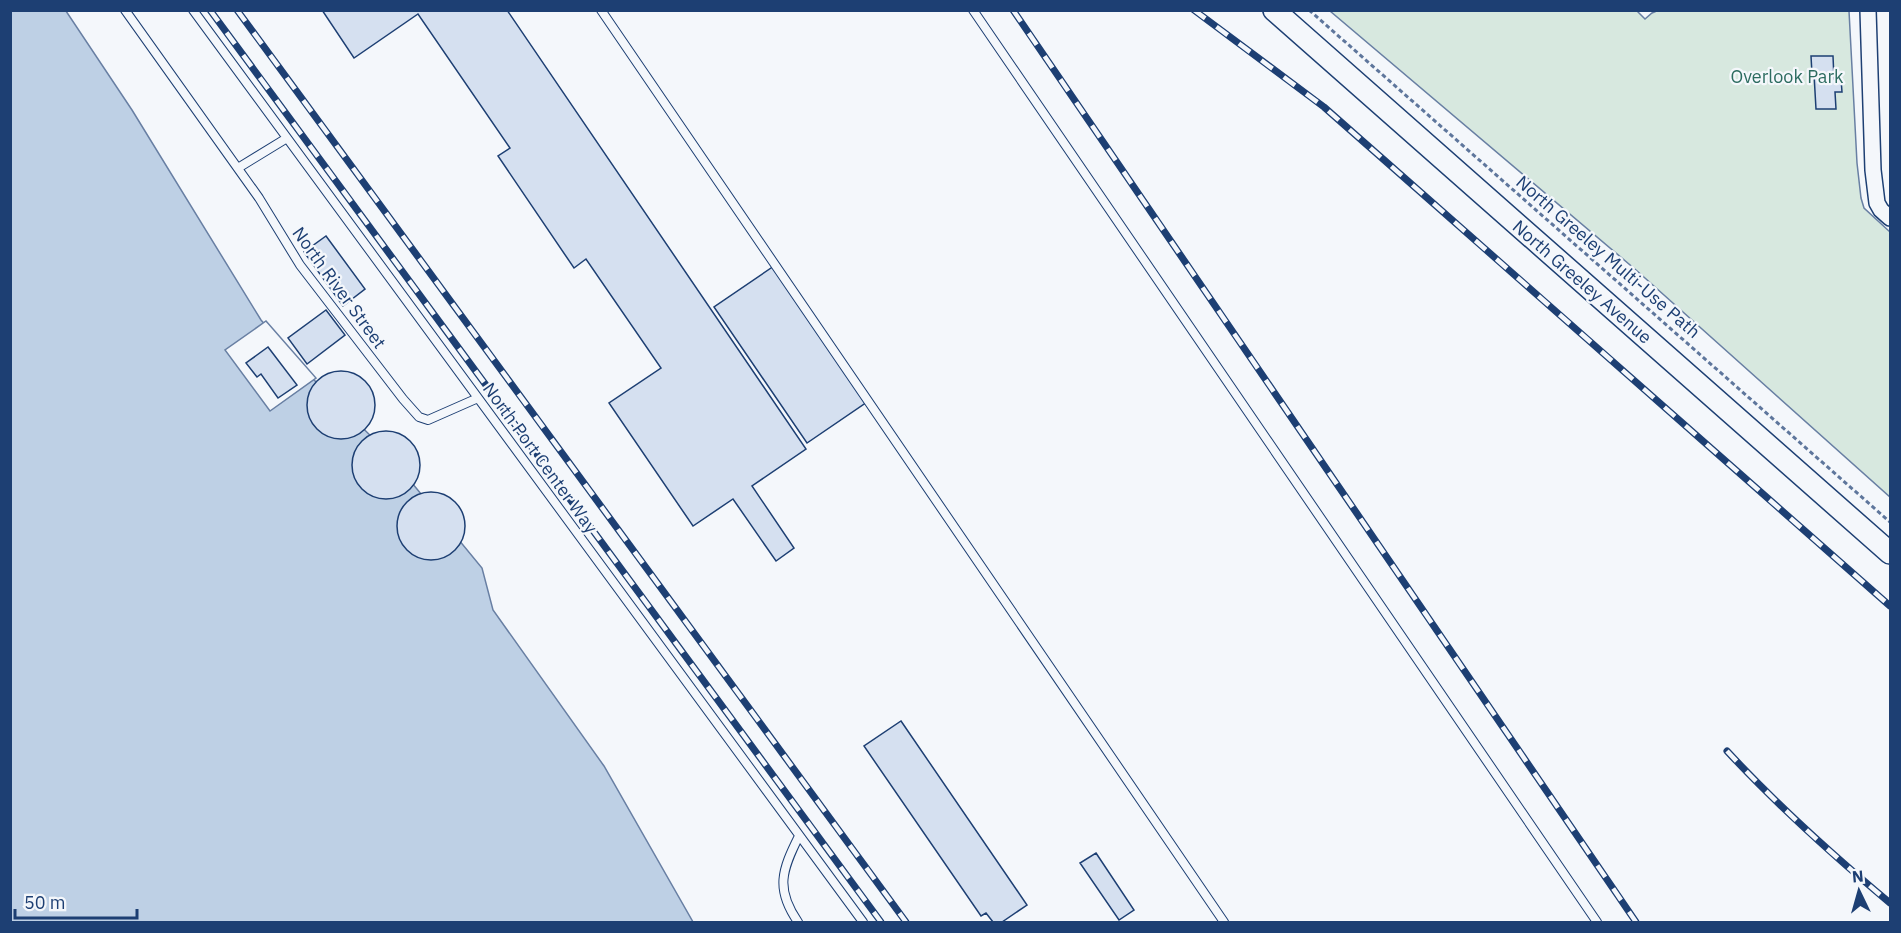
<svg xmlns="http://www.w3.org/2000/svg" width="1901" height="933" font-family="'IBM Plex Sans',sans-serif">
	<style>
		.green { fill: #d7e8df; stroke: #687fa3; stroke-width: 1.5 }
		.water { fill: #bed0e5; stroke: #687fa3; stroke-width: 1.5 }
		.pier { fill: #f4f7fb; stroke: #687fa3; stroke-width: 1.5 }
		.building { fill: #d5e0f0; stroke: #1d3f73; stroke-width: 1.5 }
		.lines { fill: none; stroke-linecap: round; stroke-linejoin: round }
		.lane-casing { stroke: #1d3f73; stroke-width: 10 }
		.street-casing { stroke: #1d3f73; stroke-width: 18 }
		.secondary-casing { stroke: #1d3f73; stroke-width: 24 }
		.path { stroke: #5e769c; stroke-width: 3; stroke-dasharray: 4.5 3; stroke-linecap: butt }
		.lane { stroke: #f4f7fb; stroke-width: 8 }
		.street { stroke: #f4f7fb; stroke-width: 15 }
		.secondary { stroke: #f4f7fb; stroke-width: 21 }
		.rail-casing { stroke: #1d3f73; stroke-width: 7 }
		.rail { stroke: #f4f7fb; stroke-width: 4.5; stroke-dasharray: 14; stroke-linecap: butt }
		.labels { text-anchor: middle; stroke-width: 4.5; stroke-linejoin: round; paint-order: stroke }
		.park-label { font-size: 18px; fill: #2c6c60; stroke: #f4f7fb }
		.street-label { font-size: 18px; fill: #1d3f73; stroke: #f4f7fb }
	</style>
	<rect width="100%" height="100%" fill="#f4f7fb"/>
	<path class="green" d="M1636,10L1645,19L1652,13L1659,10L1849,11L1857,163L1861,198L1864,208L1890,232V497L1636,270L1330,11Z"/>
	<path class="water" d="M10,11H66L132,110L261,320L309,375L384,449L482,568L493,610L604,766L693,922H11Z"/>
	<path class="pier" d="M266,321L316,378L270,411L225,350Z"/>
	<path class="building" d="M322,10H507L806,449L752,486L794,548L776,561L733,499L693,526L609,403L661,368L586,259L574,268L498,156L510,148L418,14L354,58Z
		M1811,56H1833L1834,79H1841L1842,92H1835L1836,109H1816L1814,74H1812Z
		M326,236L365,289L343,306L304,252Z
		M774,266L867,402L807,443L714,307Z
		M326,310L345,335L307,364L288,338Z
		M268,347L297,385L278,398L261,374L257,377L246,363Z
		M307 405a34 34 0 1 1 68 0a34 34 0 1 1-68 0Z
		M352 465a34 34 0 1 1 68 0a34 34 0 1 1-68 0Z
		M397 526a34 34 0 1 1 68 0a34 34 0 1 1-68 0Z
		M901,721L1027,905L1002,922H993L986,913L981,916L864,746Z
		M1096,853L1134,910L1119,920L1080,863Z"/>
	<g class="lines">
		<g class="lane-casing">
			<path id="lane" d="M125,10L259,198L300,265L403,399L419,417L428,420L478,398
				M193,10L863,922
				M601,10L1224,922
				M973,10L1597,922
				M238,168L287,138
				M798,922C775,889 782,870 799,836"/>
		</g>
		<g class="street-casing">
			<path id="street" d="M1868,10L1873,170L1877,203L1881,210L1890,218"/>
		</g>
		<g class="secondary-casing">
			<path id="secondary" d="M1274,10L1890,553"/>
		</g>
		<path class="path" d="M1309,10L1890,522"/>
		<use href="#lane" class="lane"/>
		<use href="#street" class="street"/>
		<use href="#secondary" class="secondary"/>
		<g class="rail-casing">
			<path id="rail" d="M210,10L881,922
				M237,10L906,922
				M1013,10L1636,922
				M1194,10L1324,107L1890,606
				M1727,751C1777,805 1834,856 1890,903"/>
		</g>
		<use href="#rail" class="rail"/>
	</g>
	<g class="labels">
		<g class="park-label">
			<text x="1787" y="83">Overlook Park</text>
		</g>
		<g class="street-label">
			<text transform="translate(1608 257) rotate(41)" y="6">North Greeley Multi-Use Path</text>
			<text transform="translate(1582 282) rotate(41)" y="6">North Greeley Avenue</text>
			<text transform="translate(339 288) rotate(54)" y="6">North River Street</text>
			<text transform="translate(540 458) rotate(54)" y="6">North Port Center Way</text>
		</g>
	</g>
	<rect width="1901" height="933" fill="none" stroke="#1d3f73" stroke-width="24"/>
	<g transform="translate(1859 891) rotate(355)" stroke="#f4f7fb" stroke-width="4.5" paint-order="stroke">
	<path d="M0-4.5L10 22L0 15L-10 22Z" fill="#1d3f73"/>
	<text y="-9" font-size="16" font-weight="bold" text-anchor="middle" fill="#1d3f73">N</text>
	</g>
	<path d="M15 909v9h122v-9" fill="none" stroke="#1d3f73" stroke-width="3"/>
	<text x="24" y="909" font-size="18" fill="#1d3f73" stroke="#f4f7fb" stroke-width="4.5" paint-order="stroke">50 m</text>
</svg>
